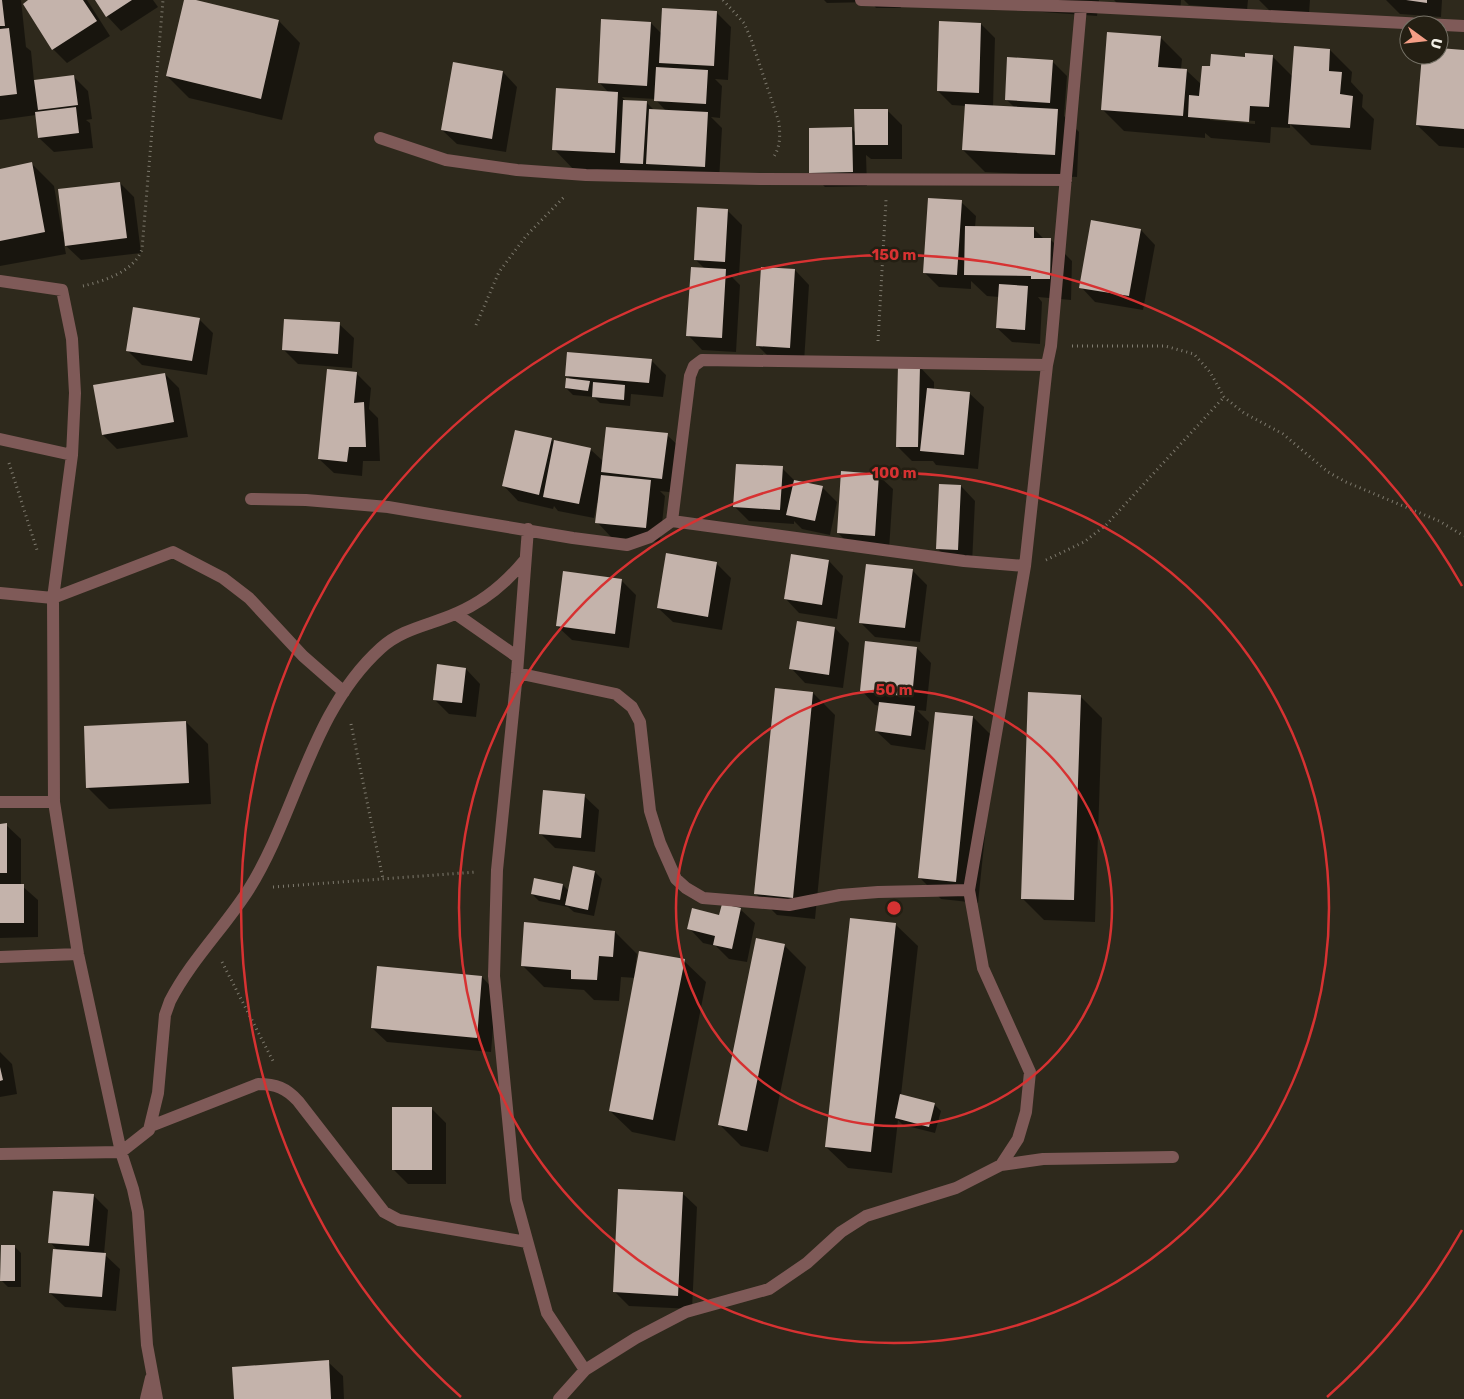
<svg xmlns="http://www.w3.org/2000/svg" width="1464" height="1399" font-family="Rubik,sans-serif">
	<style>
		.shadow { fill: #0007; fill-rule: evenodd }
		.building { fill: #c4b3ab }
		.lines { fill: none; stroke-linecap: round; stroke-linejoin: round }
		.path { stroke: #7e7a6e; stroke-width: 3; stroke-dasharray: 1 4; stroke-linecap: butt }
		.street { stroke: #7f5a58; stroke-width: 12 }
		.ring { fill: none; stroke: #d73232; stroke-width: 2.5 }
		.centre { fill: #d73232; stroke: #241f13; stroke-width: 2.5 }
		.ring-label { font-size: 15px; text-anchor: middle; font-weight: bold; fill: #d73232; stroke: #241f13; stroke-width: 5; stroke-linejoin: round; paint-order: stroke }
	</style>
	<rect width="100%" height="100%" fill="#2e291c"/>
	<path class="shadow" d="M0,0H21L26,47L31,51L34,81L74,77L88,91L92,119L86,120L90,123L93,148L54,152L39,138L36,115L0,120Z
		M31,0H87L110,36L67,63L53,49Z
		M96,0H153L158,7L121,31L107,16Z
		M185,0L279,21L300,43L282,120L189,98L167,76Z
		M824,0H900L901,8H876L871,2L827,3Z
		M1019,0H1099L1097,16L1029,11Z
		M1114,0H1181L1180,13L1123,9Z
		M1184,0H1248L1247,10L1189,5Z
		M1259,0H1310L1309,14L1271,12Z
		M1386,0H1442L1441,17L1400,14Z
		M716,12L731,27L728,80L715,79L722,86L720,118L711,117L722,128L719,181L575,171L554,149L609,93L599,82L651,23L662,34ZM622,97L655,99L666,111L654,110L646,102L626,101Z
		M981,24L995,38L993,107L1015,108L1006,99L1052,61L1067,76L1064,116L1079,132L1077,177L985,172L963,150L966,106L952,105L938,91Z
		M1160,37L1182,59L1181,69L1186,70L1202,85L1211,68L1246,58L1272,56L1293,77L1330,50L1352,72L1351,82L1363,95L1362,107L1374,119L1371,150L1311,145L1290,124V128L1271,127L1270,143L1211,138L1205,133V138L1124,131L1102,109ZM1210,118L1255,121V124L1210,120Z
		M1439,50L1464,51V148L1439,146L1417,125L1423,55H1439Z
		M503,72L517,87L506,152L457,144L442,130Z
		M887,110L902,125V159H871L866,155L867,186L825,187L810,172L852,129L856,133Z
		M32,164L54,186L62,232L120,183L134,197L141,253L81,260L64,244L66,254L0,266V170Z
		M961,202L976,216L975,227L1033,228L1044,239H1050L1072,261L1071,300L1038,297L1042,302L1040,344L1012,342L997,328L999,297L987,296L971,281V289L939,287L924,272Z
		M727,210L742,225L739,276L730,275L740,285L736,352L702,350L688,335L705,269L695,259Z
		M1141,230L1155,245L1143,310L1095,302L1081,287Z
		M795,270L809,285L804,362L772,360L757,345Z
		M199,319L213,333L207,375L142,365L128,351Z
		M339,324L354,338L352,368L298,364L284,350Z
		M651,360L666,375L663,397L631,394L630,406L600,403L594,397L573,395L566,388L571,380L567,375Z
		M920,367L934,382V390L969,393L984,407L978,469L936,465L933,461H912L897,446Z
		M165,374L179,388L188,437L117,449L103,435Z
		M357,374L371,388L369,409L378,418L380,461H363L362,476L334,473L319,459Z
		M667,435L682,449L677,493L660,491L665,496L660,542L611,537L597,522L599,503H597L594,518L558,511L554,506L553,509L518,501L504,486L551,440L555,443L590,449L603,461Z
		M782,468L796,482L822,487L837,502L830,535L802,529L794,521V524L749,521L735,507Z
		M878,475L893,489L889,550L853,548L838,533Z
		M961,486L975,501L972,564L952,563L937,548Z
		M829,561L843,576L837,619L799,613L785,598Z
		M716,563L731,578L722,630L673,622L658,608Z
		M912,570L927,585L920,642L875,637L860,622Z
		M621,580L636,595L629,648L572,640L557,626Z
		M835,628L849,643L843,688L805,683L791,668Z
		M917,648L931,663L926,711L917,710L929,722L925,750L891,745L876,731L880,706L875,705L861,690Z
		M466,669L480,684L476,717L449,714L434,699Z
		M813,693L835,715L815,919L777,915L755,893Z
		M1080,696L1102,718L1095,922L1044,920L1022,898Z
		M973,717L995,739L978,903L941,899L919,877Z
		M186,722L208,744L211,804L109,809L88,788Z
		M584,796L599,810L595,852L555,848L540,833Z
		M0,825H6L21,839V885L38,900V937L0,938Z
		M595,872L602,879L594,916L574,912L568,907L539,901L532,894L563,885L570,892Z
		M740,909L755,923L747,962L729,959L716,946L703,943L689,928Z
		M896,925L918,946L901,1095L934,1104L941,1111L935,1133L903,1125L898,1120L892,1173L848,1168L826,1147Z
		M615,932L637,954L635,970L684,961L706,982L675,1141L632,1132L610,1111L636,978L621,977L619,1001L594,1000L584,990L544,987L522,965Z
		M784,945L806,967L768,1152L741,1146L719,1124Z
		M482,977L496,992L491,1052L387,1042L372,1028Z
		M0,1052L12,1064L17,1094L0,1097Z
		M431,1108L446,1123V1184H408L394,1170Z
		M682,1193L697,1207L692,1309L629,1306L615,1292Z
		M94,1196L108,1210L104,1254L120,1269L116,1311L65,1307L50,1293L58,1251L50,1242Z
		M14,1246L21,1253V1287H8L1,1280Z
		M328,1362L343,1376L344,1399H235Z"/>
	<path class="building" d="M0,0H2L5,26H0Z
		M28,0H83L97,21L52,50L23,4Z
		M95,0H132L106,17Z
		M184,0H196L279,20L261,99L166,76Z
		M1406,0H1427V3Z
		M662,8L717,11L714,66L659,63Z
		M601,19L651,22L647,86L598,83Z
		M939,21L981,23L979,93L937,91Z
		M9,28L17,94L0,96V29Z
		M1107,32L1161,36L1158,67L1187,69L1183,116L1101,110Z
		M1294,46L1330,49L1329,71L1342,72L1340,94L1353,96L1350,128L1288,124Z
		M1439,48L1464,50V129L1416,125L1422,55H1439Z
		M1245,53L1273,55L1269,107L1250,106L1249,122L1188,117L1189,95L1199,96L1202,66H1210L1211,54L1245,57Z
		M1007,57L1053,60L1050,103L1005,100Z
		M453,62L503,71L492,139L441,130Z
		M656,67L708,70L706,104L654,101Z
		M74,75L78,105L38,110L34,80Z
		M556,88L618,92L615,153L552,150Z
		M623,100L647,101L643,164L620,163Z
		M965,104L1058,109L1055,155L962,150Z
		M76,107L79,133L38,138L35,112Z
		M649,109L708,112L705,167L646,164Z
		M854,109H888V145H855Z
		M852,127L853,172L809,173V128Z
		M32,162L45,232L0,241V169Z
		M120,182L127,238L65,246L58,189Z
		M928,198L962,200L957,275L923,273Z
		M697,207L728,209L725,262L694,260Z
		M1091,220L1141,229L1129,296L1079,288Z
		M965,226L1034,227V238H1051L1050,279H1031V276L964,275Z
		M691,267L726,269L722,338L686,336Z
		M761,267L795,269L790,348L756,346Z
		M999,284L1028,286L1025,330L996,328Z
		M133,307L200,318L192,361L126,351Z
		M284,319L340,322L338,354L282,350Z
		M567,352L652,359L649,383L565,376Z
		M898,365L920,366L918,447H896Z
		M327,369L357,372L354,403L364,402L366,447H349L347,462L318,459Z
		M165,373L174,422L102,435L93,385Z
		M566,378L590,381L588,391L565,388Z
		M593,382L625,385L624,400L592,397Z
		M927,388L970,392L964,455L920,451Z
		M606,427L668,433L662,479L601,472Z
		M515,430L552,438L539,495L502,486Z
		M554,440L591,448L579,504L543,497Z
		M736,464L783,466L780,510L733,507Z
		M841,471L879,474L875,536L837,533Z
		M601,475L651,480L646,528L595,523Z
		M794,480L823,486L815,521L786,515Z
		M939,484L961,485L958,550L936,549Z
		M666,553L717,562L708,617L657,608Z
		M791,554L829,560L822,605L784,599Z
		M866,564L913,569L905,628L859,623Z
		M563,571L622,579L615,634L556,626Z
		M797,621L835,627L829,675L789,669Z
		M865,641L917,647L912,697L860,691Z
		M437,664L466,668L462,703L433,700Z
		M775,688L813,692L793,898L754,894Z
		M1028,692L1081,695L1074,900L1021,899Z
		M879,702L915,706L911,736L875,731Z
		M935,712L973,716L956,882L918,878Z
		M186,721L189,783L86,788L84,726Z
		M543,790L585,794L581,838L539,834Z
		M7,823V873H0V824Z
		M573,866L595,871L588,910L565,905Z
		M534,878L563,884L560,900L531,894Z
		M0,884H24V923H0Z
		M722,904L741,908L732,949L713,945L715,936L687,929L692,908L719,915Z
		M850,918L896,923L871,1152L825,1147Z
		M524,922L615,931L613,957L599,956L597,980L571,979V970L521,966Z
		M756,938L785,944L747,1131L718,1125Z
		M639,951L685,959L653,1120L609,1111Z
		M377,966L482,976L477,1038L371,1028Z
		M0,1067L3,1080L0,1081Z
		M900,1094L935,1103L929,1127L895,1118Z
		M392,1107H432V1170H392Z
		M618,1189L683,1192L678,1296L613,1292Z
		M53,1191L94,1194L89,1246L48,1243Z
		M1,1245H15V1281H0Z
		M53,1249L106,1253L102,1297L49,1293Z
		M329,1360L331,1399H234L232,1367Z"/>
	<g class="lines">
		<path class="path" d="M723,0L744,23L751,39L779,122C780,135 781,146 773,158
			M83,286C104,281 134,272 142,249L163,0
			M476,325L499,272L526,236L566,195
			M878,341L886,200
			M1072,346H1165L1194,354L1210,372L1224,397L1244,413L1283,434L1328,472L1346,482L1439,521L1464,536
			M9,463L37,550
			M1046,560L1084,542L1106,525L1224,397
			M351,724L383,879
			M273,887L476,872
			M222,962L274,1063"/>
		<path class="street" d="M861,0L1091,7L1464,26
			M380,138L446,160L517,170L586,175L760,179L1066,180
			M0,281L62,290L72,339L75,393L72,455L53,598L54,802L78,954L121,1152L133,1189L138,1212L147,1345L157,1399
			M0,439L72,455
			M251,499L306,500L388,507L573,538L627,545L650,537L672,521L964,561L1025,566
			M672,521L690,376L694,366L702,360L1047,365
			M528,529L517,673L497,870L494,976L516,1200L547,1313L585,1370
			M0,593L53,598L173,552L223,578L249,598L303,656L344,692
			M456,614L516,656
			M517,673L616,694L632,707L640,722L650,811L660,843L676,879L686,888L703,898L789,905L840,895L878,892L969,890
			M0,802H54
			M0,957L78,954
			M151,1126L258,1084C276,1084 286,1088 298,1101L384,1212L399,1220L527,1242
			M0,1154L121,1152L149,1130L158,1093L165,1015L170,1001C191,960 225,927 249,889C297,812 311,711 381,648C403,628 431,625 457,613C485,601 505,584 524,561
			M1001,1165L1043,1159L1173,1157
			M146,1399L151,1378
			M559,1399L585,1370L636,1338L686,1312L769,1289L807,1263L841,1232L866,1216L956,1188L1001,1165L1018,1139L1026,1112L1030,1072L983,968L969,890L1025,566L1047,365L1051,346L1081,7"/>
	</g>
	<g class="ring">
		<circle cx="894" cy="908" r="218"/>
		<circle cx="894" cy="908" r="435"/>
		<path d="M1462 1230A653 653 0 0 1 1327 1397M461 1397A653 653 0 1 1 1462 586"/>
	</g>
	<circle cx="894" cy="908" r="8" class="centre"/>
	<g class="ring-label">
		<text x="894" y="260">150 m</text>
		<text x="894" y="478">100 m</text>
		<text x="894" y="695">50 m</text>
	</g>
	<g transform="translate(1424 40) rotate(105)"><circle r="24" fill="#241f13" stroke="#767267"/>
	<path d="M0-4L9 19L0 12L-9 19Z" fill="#f49e86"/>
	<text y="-8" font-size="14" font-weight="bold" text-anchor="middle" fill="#f2efe6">U</text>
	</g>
</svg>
